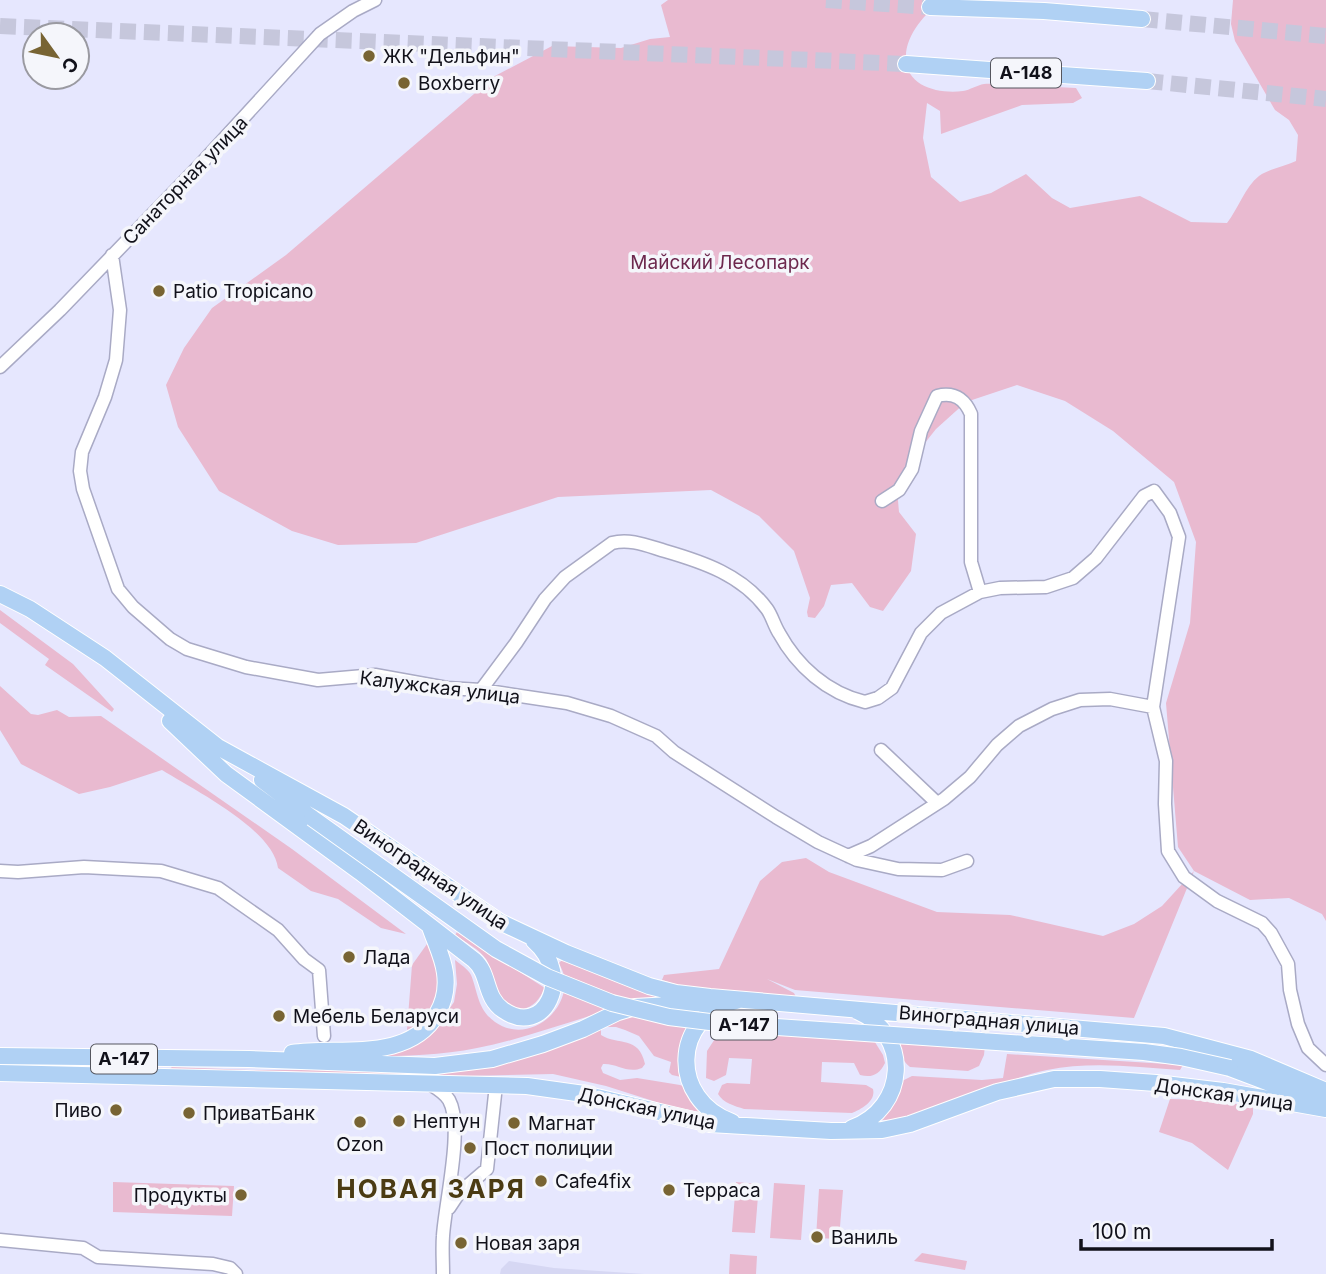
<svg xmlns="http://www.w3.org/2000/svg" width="1326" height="1274" font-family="Inter,sans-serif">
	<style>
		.built { fill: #d6d7f3 }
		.green { fill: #e9bad0 }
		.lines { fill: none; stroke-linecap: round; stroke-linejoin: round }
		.major-tunnel { stroke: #c6c7dc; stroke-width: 16; stroke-dasharray: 16 8; stroke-linecap: butt }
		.minor-casing { stroke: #a9aac5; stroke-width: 15 }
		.major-casing { stroke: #fff; stroke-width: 18 }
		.minor { stroke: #fff; stroke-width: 12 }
		.major { stroke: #b0d1f4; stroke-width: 16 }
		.major-bridge-casing { stroke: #fff; stroke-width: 18; stroke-linecap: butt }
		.major-bridge { stroke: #b0d1f4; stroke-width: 16 }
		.poi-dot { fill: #786433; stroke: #f5f6fb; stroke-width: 2.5 }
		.labels { text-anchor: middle; stroke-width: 7; stroke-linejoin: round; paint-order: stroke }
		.shield { fill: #f5f6fb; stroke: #55565e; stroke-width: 2 }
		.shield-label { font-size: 18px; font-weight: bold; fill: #11111a }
		.poi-label { font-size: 19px; fill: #11111a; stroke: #f5f6fb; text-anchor: start }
		.street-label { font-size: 19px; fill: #11111a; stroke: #f5f6fb }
		.park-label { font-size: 19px; fill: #6d284e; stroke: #f5f6fb }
		.district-label { font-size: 26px; font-weight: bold; letter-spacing: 2px; fill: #4b3b13; stroke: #f5f6fb }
	</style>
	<rect width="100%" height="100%" fill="#e6e7fe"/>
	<path class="built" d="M509,1261L554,1268L644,1274H500L501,1269Z"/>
	<path class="green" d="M668,0H942C926,13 905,35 906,58C906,87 939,94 963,91C970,90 977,85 984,84C992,83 1002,85 1011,85C1032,86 1054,87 1076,88L1082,98L1073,103L1022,105L941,134L940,111L927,103L923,138L931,177L960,202L991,193L1026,174L1052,198L1070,208L1140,196L1191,222L1227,223C1238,209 1245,187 1259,176C1269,169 1285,166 1296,161L1298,135L1289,120L1275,110L1235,41L1231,24L1233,0H1326V921L1322,914L1289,898L1250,900L1194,871L1134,1018L795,990L767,979L794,993L796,997L688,988L662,980L664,975L719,969L760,881L782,862L806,858L829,872L937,912L1010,915L1103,936L1134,924L1162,906L1194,871L1178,847L1166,703L1190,623L1196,542L1174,482L1113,431L1065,401L1017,385L966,402L936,429L913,458L897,489L899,512L916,534L911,571L883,611L870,607L852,583L831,585L824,606L815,618L808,617L807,612L810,598L794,551L759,516L711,490L558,497L416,543L338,545L292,531L219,491L178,427L166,385L184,348L212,308L286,255L495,76L552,46L621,48L650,39L670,37L661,5Z
		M0,610L73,664L114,709L112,712L45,665L49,659L0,623Z
		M0,686L31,714L38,715L57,710L69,717L101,716L292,849L406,934L381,928L338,899L311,891L278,868C273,829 194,790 162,770L110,787L79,794L21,764L0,730Z
		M457,932L545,988C540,998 534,1008 521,1009C494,1011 496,975 486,959C479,949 465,942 455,935Z
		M427,944C452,971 438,1015 407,1030L412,965Z
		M455,960C460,964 468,969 471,975C478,992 477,1009 495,1022C524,1043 563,1018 565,984C566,977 562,970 559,963L562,960L663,998C599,1008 540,1036 477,1048C423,1059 365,1056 310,1056L419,1042L435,1030L454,1002L457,984Z
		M631,1013L698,1024L681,1077L672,1075L669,1072L671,1062L654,1056L639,1036L625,1030L616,1027H606L601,1030V1035C618,1046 639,1035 645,1064L642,1068C627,1074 617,1063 603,1064L601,1068L603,1073L620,1080L637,1078L680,1085L691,1089L710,1114L672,1107L606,1086L553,1074L424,1077L168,1070L172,1067L250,1070H437Z
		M722,1028L873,1039L883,1055L885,1063C879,1075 872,1078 860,1075L854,1063L822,1062L821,1082L866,1085L873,1089C876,1101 862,1109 852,1113L744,1109C735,1106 723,1103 718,1094L722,1085L727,1083L750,1084L752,1059L729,1058L726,1075L714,1081L706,1078L707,1051Z
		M902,1038L985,1045L984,1055L979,1066L968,1071L910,1067C901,1060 899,1050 902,1038Z
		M1007,1054L1183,1065L1180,1070C1136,1067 1091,1061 1047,1070C993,1081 935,1121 879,1120L902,1081L912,1076L982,1080L1003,1078Z
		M1170,1099L1213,1100L1253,1107V1114L1228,1170L1192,1143L1159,1132Z
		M113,1182L234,1186L232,1216L113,1212Z
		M736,1182L759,1184L755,1233L732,1232Z
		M774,1183L805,1185L801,1240L770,1238Z
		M819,1189L843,1190L839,1239L816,1238Z
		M922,1253L967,1261L965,1270L914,1261Z
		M730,1254L757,1256L756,1274H729Z"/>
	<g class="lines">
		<path class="major-tunnel" d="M826,0L930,7
			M1142,19L1326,36
			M0,26L906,64
			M1147,81L1326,99"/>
		<g class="minor-casing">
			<path id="minor" d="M112,255L120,310L116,360L105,397L82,452L80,471L83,489L118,589L133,607L170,639L187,649L246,667L318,680L375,675L447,688L481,690L567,703L611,716L656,736L674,752L776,817L818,842L857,860L898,869L942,870L967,861
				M0,367L60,310L199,166L320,34L353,11L375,0
				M882,501L899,490L912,469L921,431L937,396C954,392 964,398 971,414V562L980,592
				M481,690L516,643L545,599L565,577L612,543C630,538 648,546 665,551C703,562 742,575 767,609C772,616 774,625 779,633C797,666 827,693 865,702L878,698L892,688L921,633L941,613L980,592L1000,588L1046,587L1073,578L1096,558L1144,496L1154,491L1170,513L1179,537L1153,707
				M881,750L937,803
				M848,856L871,846L944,799L970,777L997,745L1019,726L1052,709L1080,700L1110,699L1153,707L1166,761L1165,804L1168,851L1184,877L1217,901L1262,923L1271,933L1288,964L1290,990L1298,1024L1308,1048L1326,1065
				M0,871L18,872L84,867L161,871L218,888L278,930L304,959L319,970L324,1036
				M428,1083C436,1088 444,1092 449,1100C464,1127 445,1203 443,1236C442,1248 443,1261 443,1274
				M449,1208L459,1193L487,1169L496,1085
				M0,1240L83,1248L98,1257L213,1264L230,1268L236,1274"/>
		</g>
		<g class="major-casing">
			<path id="major" d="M930,7L1044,11L1142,19
				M906,64L1147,81
				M0,594L30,609L105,658L218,747L344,816L500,922L566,953L649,986L676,993L710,997L1164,1036L1251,1059L1326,1091
				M170,721L226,774L360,872L474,960C490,974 484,997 503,1010C544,1039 575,977 534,941
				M262,780L312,818
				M292,1053C339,1046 408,1063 437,1014C444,1002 447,987 445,973C443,957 435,942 430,927
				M0,1056L249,1059L435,1066L492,1059L543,1044L583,1029L618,1012L635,1007L705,1003
				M1230,1068L1267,1082L1324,1100
				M0,1073L527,1086L584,1094L710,1124L831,1131L882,1130L910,1124L997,1092L1054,1079H1100L1156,1083L1223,1091L1326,1109
				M732,1122C670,1100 671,1017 736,1001
				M852,1128C907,1108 912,1035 857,1011"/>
		</g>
		<use href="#minor" class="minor"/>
		<use href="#major" class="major"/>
		<g class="major-bridge-casing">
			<path id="major-bridge" d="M312,818L496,949L547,977L612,1003L669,1017L718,1023L1144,1052L1181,1057L1230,1068"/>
		</g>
		<use href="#major-bridge" class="major-bridge"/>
	</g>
	<g class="poi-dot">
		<circle cx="369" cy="56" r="7"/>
		<circle cx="404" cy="83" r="7"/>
		<circle cx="159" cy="291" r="7"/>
		<circle cx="349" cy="957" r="7"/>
		<circle cx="279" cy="1016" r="7"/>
		<circle cx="116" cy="1110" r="7"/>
		<circle cx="189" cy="1113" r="7"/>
		<circle cx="399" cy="1121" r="7"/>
		<circle cx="360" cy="1122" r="7"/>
		<circle cx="514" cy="1123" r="7"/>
		<circle cx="470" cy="1148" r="7"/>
		<circle cx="541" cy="1181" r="7"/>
		<circle cx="669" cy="1190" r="7"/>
		<circle cx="241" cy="1195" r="7"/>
		<circle cx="817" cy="1237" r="7"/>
		<circle cx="461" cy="1243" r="7"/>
	</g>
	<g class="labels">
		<g class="shield">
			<rect x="991" y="58.5" width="70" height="29" rx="5"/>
			<rect x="711" y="1010.5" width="66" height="29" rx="5"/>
			<rect x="91" y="1044.5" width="66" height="29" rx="5"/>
		</g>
		<g class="shield-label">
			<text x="1026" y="79">А-148</text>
			<text x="744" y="1031">А-147</text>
			<text x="124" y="1065">А-147</text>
		</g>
		<g class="poi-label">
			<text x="383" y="63">ЖК "Дельфин"</text>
			<text x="418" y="90">Boxberry</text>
			<text x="173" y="298">Patio Tropicano</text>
			<text x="363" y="964">Лада</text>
			<text x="293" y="1023">Мебель Беларуси</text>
			<text x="102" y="1117" text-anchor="end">Пиво</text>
			<text x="203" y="1120">ПриватБанк</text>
			<text x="413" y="1128">Нептун</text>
			<text x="528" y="1130">Магнат</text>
			<text x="360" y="1151" text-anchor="middle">Ozon</text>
			<text x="484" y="1155">Пост полиции</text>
			<text x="555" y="1188">Cafe4fix</text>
			<text x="683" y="1197">Терраса</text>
			<text x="227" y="1202" text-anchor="end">Продукты</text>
			<text x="831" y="1244">Ваниль</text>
			<text x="475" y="1250">Новая заря</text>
		</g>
		<g class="street-label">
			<text transform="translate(185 180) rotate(-46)" y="7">Санаторная улица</text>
			<text transform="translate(440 687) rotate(7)" y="7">Калужская улица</text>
			<text transform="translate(431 874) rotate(34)" y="7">Виноградная улица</text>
			<text transform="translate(989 1020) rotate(5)" y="7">Виноградная улица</text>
			<text transform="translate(1224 1094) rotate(8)" y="7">Донская улица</text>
			<text transform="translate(647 1108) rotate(12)" y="7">Донская улица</text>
		</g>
		<g class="park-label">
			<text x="720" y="269">Майский Лесопарк</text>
		</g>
		<g class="district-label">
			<text x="431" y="1198">НОВАЯ ЗАРЯ</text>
		</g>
	</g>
	<g transform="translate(56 56) rotate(123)"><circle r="33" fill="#f5f6fb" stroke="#9a9aa1" stroke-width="2"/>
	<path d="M0-5L12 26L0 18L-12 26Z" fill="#786433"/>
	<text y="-10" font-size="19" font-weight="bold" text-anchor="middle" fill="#11111a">С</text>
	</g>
	<path d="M1081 1239v10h191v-10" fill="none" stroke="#11111a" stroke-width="3.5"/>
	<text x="1092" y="1239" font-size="21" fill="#11111a" stroke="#f5f6fb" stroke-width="5" paint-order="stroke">100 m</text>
</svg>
